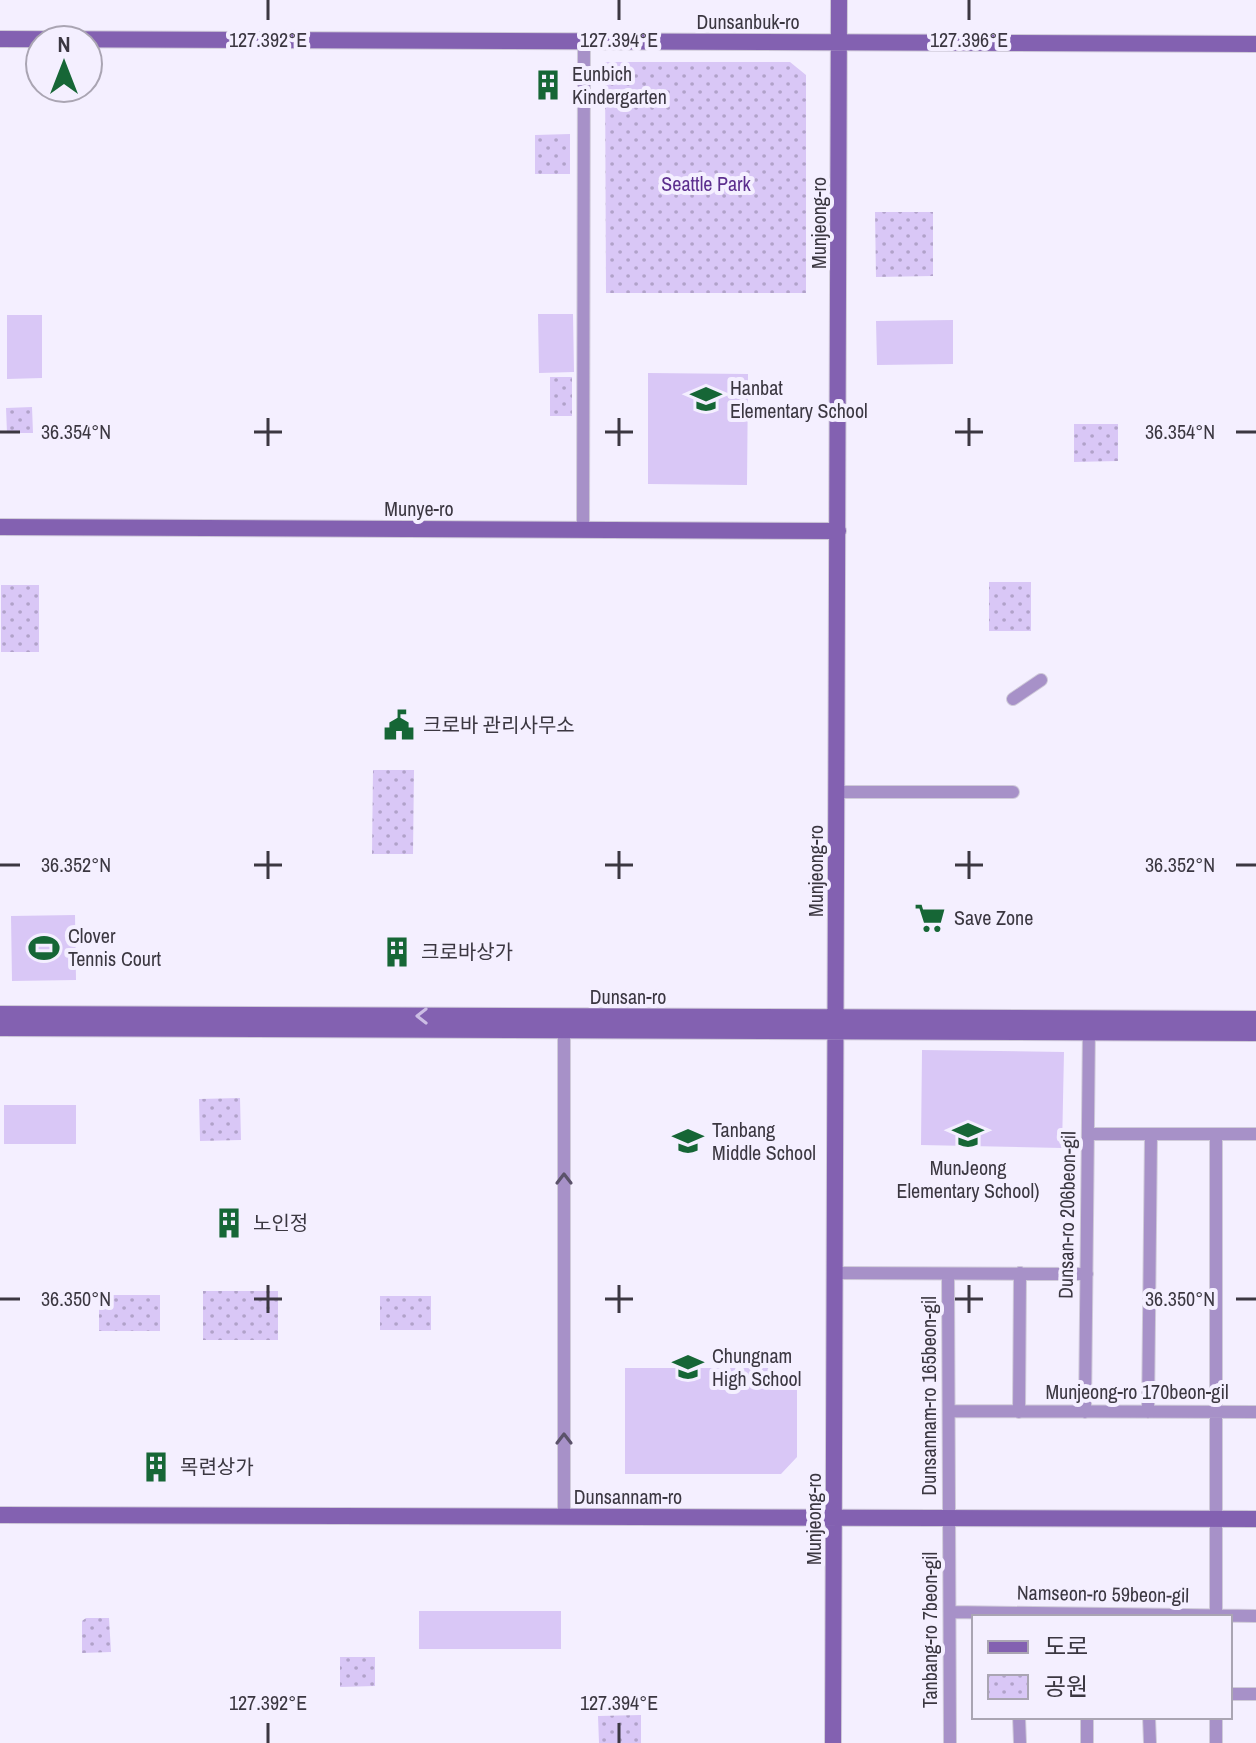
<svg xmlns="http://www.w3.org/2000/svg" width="1256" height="1743" font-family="'Archivo Narrow','Noto Sans KR',sans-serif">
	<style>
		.green { fill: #d9c7f6 }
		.park { fill: url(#park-dots) }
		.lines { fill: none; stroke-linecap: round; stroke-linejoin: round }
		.minor-casing { stroke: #cfcad9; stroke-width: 14 }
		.secondary-casing { stroke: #cfcad9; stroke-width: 18 }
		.minor { stroke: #a791c8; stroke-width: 12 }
		.secondary { stroke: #8361b1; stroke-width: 16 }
		.oneway { stroke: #ccbde4 }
		.oneway2 { stroke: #5b526a }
		.ticks { fill: none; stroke: #3b3741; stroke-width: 3 }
		.labels { text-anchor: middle; stroke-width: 8; stroke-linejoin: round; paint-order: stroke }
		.street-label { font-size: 20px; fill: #3b3741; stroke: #f4efff }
		.poi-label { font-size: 20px; fill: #3b3741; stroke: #f4efff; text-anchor: start }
		.park-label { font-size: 20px; fill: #5c2e8e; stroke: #f4efff }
		.ticks-label { font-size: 20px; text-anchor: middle; fill: #3b3741; stroke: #f4efff; stroke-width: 8; stroke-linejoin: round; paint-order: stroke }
	</style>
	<defs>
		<pattern id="park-dots" width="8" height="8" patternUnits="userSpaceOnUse" patternTransform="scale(2)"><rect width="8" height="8" fill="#d9c7f6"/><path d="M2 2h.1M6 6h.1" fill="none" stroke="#b1a2c9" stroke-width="1.8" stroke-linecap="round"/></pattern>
	</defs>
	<rect width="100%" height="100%" fill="#f4efff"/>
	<path class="green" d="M538,314H573L574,372L539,373Z
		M7,315H42V378L7,379Z
		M953,320V364L877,365L876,321Z
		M648,373L748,374L747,485L648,484Z
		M75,915L76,980L12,981L11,916Z
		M922,1050L1064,1052L1062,1148L921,1145Z
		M4,1105H76V1144H4Z
		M625,1368H771V1390H797V1457L781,1474H625Z
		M419,1611H561V1649H419Z"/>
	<path class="park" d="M605,62H790L806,75V293H606Z
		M570,134V174H535V135Z
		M875,212H933V276L876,277Z
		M550,377H572V416H550Z
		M32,407L33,433H7L6,408Z
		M1074,424H1118V461L1074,462Z
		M989,582H1031V631H989Z
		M39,585V652H1V585Z
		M373,770H414L413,854H372Z
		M240,1098L241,1140L200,1141L199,1099Z
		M203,1291H278V1340H203Z
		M99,1295H160V1331H99Z
		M380,1296H431V1330H380Z
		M86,1618H109L111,1652L82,1653V1621Z
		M340,1657H375V1686L340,1687Z
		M641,1715V1743H599L598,1716Z"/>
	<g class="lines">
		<g class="minor-casing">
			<path id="minor" d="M583,530L584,41
				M1013,699L1041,680
				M837,792H1013
				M564,1024V1517
				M1088,1134H1256
				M835,1273L1087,1274
				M948,1274L950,1743
				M949,1411L1256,1412
				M1019,1412L1020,1273
				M1085,1412L1089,1026
				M1148,1412L1151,1134
				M950,1612L1256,1616
				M1216,1617V1134
				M1230,1694H1256
				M1019,1717L1020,1743
				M1087,1717V1743
				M1149,1717L1150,1743
				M1216,1743V1717"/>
		</g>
		<g class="secondary-casing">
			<path id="secondary" d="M0,39L1256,44
				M0,527L838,531
				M0,1014L1256,1019
				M0,1028L1256,1033
				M0,1515L1256,1519
				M833,1743L839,0"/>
		</g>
		<use href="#minor" class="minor"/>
		<use href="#secondary" class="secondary"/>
	</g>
	<defs><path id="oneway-chevron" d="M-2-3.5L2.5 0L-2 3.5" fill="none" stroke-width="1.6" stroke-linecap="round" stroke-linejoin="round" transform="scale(2)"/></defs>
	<use class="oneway" href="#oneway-chevron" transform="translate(422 1016) rotate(-180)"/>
	<g class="oneway2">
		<use href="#oneway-chevron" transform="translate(564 1179) rotate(-90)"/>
		<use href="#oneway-chevron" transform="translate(564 1439) rotate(-90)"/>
	</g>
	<path class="ticks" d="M268,0V20M619,0V20M969,0V20M268,418V446M619,418V446M969,418V446M0,432H20M254,432H282M605,432H633M955,432H983M1236,432H1256M268,851V879M619,851V879M969,851V879M0,865H20M254,865H282M605,865H633M955,865H983M1236,865H1256M268,1285V1313M619,1285V1313M969,1285V1313M0,1299H20M254,1299H282M605,1299H633M955,1299H983M1236,1299H1256M268,1723V1743M619,1723V1743"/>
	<defs>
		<g id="building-bare" transform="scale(2.4)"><path d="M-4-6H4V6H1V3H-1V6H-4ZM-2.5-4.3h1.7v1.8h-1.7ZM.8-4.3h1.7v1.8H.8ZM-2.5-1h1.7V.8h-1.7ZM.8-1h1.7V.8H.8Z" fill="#166636" stroke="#f4efff" stroke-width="2.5" paint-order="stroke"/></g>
		<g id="school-bare" transform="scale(2.4)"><path d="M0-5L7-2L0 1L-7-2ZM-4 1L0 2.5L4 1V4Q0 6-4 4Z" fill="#166636" stroke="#f4efff" stroke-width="2.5" paint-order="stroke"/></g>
		<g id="civic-bare" transform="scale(2.4)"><path d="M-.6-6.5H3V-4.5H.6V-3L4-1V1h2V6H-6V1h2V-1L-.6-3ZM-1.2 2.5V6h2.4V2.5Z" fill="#166636" stroke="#f4efff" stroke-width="2.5" paint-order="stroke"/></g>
		<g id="supermarket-bare" transform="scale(2.4)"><path d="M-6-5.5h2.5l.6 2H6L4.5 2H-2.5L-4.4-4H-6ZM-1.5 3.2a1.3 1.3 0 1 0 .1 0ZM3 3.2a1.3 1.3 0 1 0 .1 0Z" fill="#166636" stroke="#f4efff" stroke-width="2.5" paint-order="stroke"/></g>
		<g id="stadium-bare" transform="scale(2.4)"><path d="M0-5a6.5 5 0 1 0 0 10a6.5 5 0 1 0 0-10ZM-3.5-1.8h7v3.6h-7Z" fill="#166636" stroke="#f4efff" stroke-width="2.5" paint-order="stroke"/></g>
	</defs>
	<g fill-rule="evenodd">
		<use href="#building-bare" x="548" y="85"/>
		<use href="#school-bare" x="706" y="399"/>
		<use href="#civic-bare" x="399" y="725"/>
		<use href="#supermarket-bare" x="930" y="918"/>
		<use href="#stadium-bare" x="44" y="948"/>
		<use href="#building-bare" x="397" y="952"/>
		<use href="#school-bare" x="968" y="1135"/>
		<use href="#school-bare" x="688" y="1141"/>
		<use href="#building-bare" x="229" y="1223"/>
		<use href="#school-bare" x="688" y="1367"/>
		<use href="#building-bare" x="156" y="1467"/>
	</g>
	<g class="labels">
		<g class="street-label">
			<text x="748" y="29">Dunsanbuk-ro</text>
			<text transform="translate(819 223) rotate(-90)" y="7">Munjeong-ro</text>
			<text x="419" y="516">Munye-ro</text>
			<text transform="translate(816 871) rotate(-90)" y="7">Munjeong-ro</text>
			<text x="628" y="1004">Dunsan-ro</text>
			<text transform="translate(1067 1215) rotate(-89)" y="7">Dunsan-ro 206beon-gil</text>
			<text x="1137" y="1399">Munjeong-ro 170beon-gil</text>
			<text transform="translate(929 1396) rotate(-90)" y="7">Dunsannam-ro 165beon-gil</text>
			<text x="628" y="1504">Dunsannam-ro</text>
			<text transform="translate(814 1519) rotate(-90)" y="7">Munjeong-ro</text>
			<text transform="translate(1103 1594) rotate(1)" y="7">Namseon-ro 59beon-gil</text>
			<text transform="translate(930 1630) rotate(-90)" y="7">Tanbang-ro 7beon-gil</text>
		</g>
		<g class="poi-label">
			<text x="572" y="81">Eunbich<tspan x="572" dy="23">Kindergarten</tspan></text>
			<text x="730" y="395">Hanbat<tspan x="730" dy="23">Elementary School</tspan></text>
			<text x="423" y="732">크로바 관리사무소</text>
			<text x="954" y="925">Save Zone</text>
			<text x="68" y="943">Clover<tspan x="68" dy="23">Tennis Court</tspan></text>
			<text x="421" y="959">크로바상가</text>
			<text x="712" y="1137">Tanbang<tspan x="712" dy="23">Middle School</tspan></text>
			<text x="968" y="1175" text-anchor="middle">MunJeong<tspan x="968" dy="23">Elementary School)</tspan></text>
			<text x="253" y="1230">노인정</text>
			<text x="712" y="1363">Chungnam<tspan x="712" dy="23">High School</tspan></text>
			<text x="180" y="1474">목련상가</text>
		</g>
		<g class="park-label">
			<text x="706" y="191">Seattle Park</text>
		</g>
	</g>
	<g class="ticks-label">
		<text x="268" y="47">127.392°E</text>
		<text x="619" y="47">127.394°E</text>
		<text x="969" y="47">127.396°E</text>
		<text x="76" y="439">36.354°N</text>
		<text x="1180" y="439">36.354°N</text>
		<text x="76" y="872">36.352°N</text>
		<text x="1180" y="872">36.352°N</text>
		<text x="76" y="1306">36.350°N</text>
		<text x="1180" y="1306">36.350°N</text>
		<text x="268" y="1710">127.392°E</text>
		<text x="619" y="1710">127.394°E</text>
	</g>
	<rect x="972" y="1615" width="260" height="104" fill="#f4efff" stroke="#aaa5b3" stroke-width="2"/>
	<rect x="988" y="1641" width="40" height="12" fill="#8361b1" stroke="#aaa5b3" stroke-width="2"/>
	<text x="1044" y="1655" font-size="24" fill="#3b3741">도로</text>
	<rect x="988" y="1675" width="40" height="24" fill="url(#park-dots)" stroke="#aaa5b3" stroke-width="2"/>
	<text x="1044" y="1695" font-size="24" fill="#3b3741">공원</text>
	<g transform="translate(64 64)"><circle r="38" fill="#f4efff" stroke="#aaa5b3" stroke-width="2"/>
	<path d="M0-6L14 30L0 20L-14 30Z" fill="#166636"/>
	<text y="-12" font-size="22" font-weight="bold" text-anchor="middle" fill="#3b3741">N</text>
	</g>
</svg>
